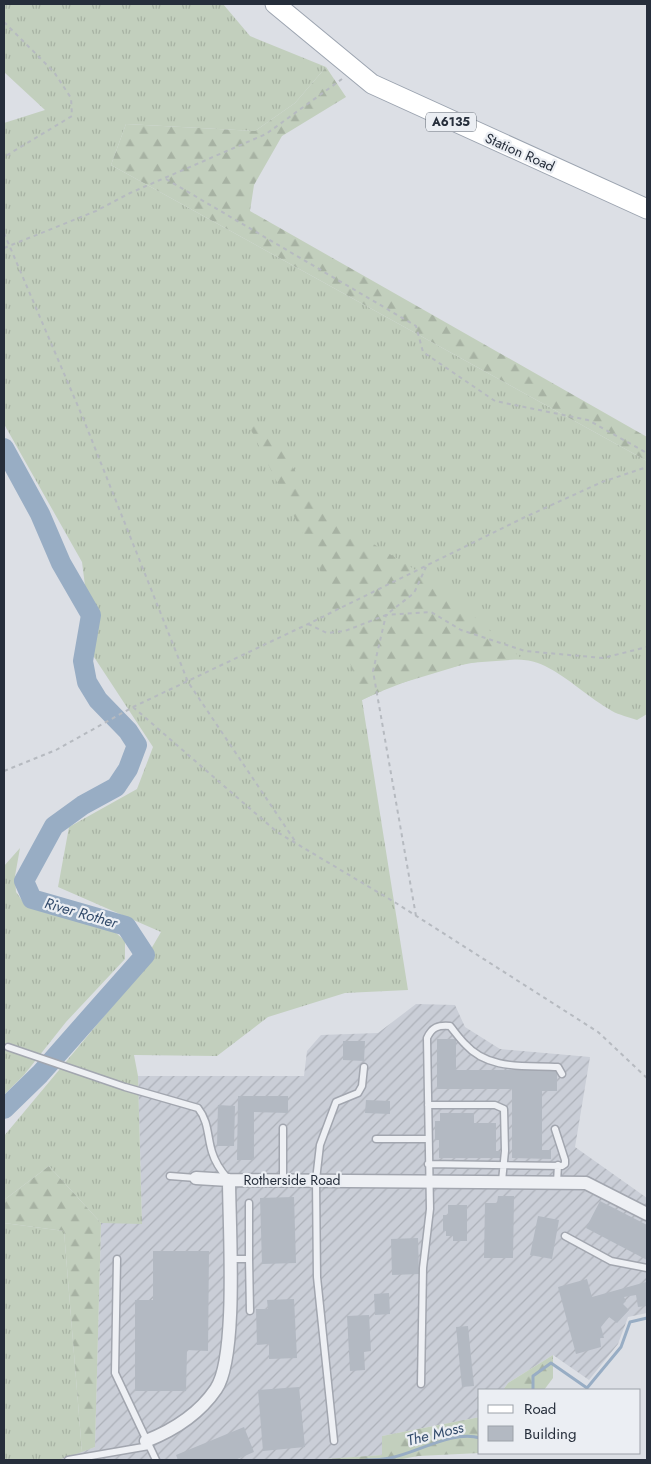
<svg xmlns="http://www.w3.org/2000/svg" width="651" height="1464" font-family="Jost,sans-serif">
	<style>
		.industrial { fill: url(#industrial-furrows) }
		.grass { fill: url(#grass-tufts) }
		.forest { fill: url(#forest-firs) }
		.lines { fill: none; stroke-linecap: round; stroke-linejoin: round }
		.stream { stroke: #98adc4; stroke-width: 3 }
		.river { stroke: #98adc4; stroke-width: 20 }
		.building { fill: #b3b9c2 }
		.service-casing { stroke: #a2a6af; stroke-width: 9 }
		.minor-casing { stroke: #a2a6af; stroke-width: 15 }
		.primary-casing { stroke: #9ca4b0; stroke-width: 21 }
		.path { stroke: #b6bac0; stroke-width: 2; stroke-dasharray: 4 4; stroke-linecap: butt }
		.service { stroke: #eef0f4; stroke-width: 6 }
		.minor { stroke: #eef0f4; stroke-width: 12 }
		.primary { stroke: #fff; stroke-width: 19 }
		.labels { text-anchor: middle; stroke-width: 4.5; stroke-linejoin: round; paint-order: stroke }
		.shield { fill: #ebeef3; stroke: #616872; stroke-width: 1 }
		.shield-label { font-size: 12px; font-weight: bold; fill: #262e3b }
		.street-label { font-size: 14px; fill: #262e3b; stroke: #ebeef3 }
		.water-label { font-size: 15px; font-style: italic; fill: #334c6c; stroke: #ebeef3 }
	</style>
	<defs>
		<pattern id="industrial-furrows" width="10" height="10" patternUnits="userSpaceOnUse" patternTransform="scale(1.25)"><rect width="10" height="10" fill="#caced7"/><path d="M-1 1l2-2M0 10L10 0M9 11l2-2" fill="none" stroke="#adb1b9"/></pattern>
		<pattern id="grass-tufts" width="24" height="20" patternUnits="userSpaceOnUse" patternTransform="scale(1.25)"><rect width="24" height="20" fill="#c2cfbd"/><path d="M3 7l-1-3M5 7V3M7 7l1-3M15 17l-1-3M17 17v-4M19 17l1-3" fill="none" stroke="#a7b2a3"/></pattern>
		<pattern id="forest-firs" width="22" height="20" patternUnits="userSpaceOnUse" patternTransform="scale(1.25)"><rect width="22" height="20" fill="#c2cfbd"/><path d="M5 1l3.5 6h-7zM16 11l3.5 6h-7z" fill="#a7b2a3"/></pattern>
	</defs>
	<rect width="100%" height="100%" fill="#dcdfe5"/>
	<path class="industrial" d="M416,1004L455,1005L465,1027L500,1049L590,1057L575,1147L647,1198V1313L628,1317L618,1344L589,1380L553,1355L508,1383L503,1390H480V1417L382,1436V1455L311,1460H58L95,1447L101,1223H142L138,1076H304L307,1051L321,1035L378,1033Z"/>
	<path class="grass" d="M4,4H223L250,36L326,67L295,103L255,131L126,124L111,165L647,461V714L637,720C629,717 619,715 612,711C589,698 569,678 545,666C500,644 405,680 362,700L408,990L345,993L268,1017L217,1056L134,1055L138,1076L142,1224L101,1223L49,1166L4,1200V1136L130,985L161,932L58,887L69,827L137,789L153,747L94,657L82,562L4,424V123L45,110L4,72Z
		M20,848L15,876L16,892L26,906L115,932L125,941V959L66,1022L24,1075L4,1095V866Z
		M4,1223L64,1231L82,1452L58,1460H4Z"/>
	<path class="forest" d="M326,67L346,97L282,136L254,185L250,211L647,437V461L111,165L126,124L255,131L295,103Z
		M249,426H267L320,511L435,582L522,659L468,663L392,686L362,700L318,564Z
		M49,1166L101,1223L95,1447L82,1452L64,1231L4,1223V1200Z
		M553,1355V1378L544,1390H503L508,1383Z
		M480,1417V1453L418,1456L397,1460H311L382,1455V1436Z"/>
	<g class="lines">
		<path class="stream" d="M533,1390V1376L551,1363L587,1388L621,1347L630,1322L647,1318
			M366,1460C374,1460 382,1460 390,1458C417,1453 452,1430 480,1438"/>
		<path class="river" d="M4,448L40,514L61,563L91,615L83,661L87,682L98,700L128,731L137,745L128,769L116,787L83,805L54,826L24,881L32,899L126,926L145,955L40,1074L4,1109"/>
	</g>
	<path class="building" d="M437,1039H456V1070H557V1091H542V1150H551V1159L512,1158V1089H437Z
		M343,1041H365L364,1061L343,1060Z
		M238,1096H288V1113L254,1112V1160H237Z
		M366,1100L390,1101V1114L365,1113Z
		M218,1105L235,1106L234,1146H217Z
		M440,1113H474V1123H496V1151H500V1158H439V1140H435V1121H440Z
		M498,1196H514L513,1258H484L485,1203H497Z
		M294,1197L296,1263L262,1264L260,1198Z
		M600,1201L647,1225V1260L586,1228Z
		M448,1205H467V1241H453V1236H446V1231H443V1215H448Z
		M538,1216L559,1220L552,1259L530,1255Z
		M418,1238L419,1274L392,1275L391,1239Z
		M153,1251H209L208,1351L187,1350L186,1391H135V1300H153Z
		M587,1279L592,1297L646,1282L647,1306L638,1307L636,1295L624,1297L626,1301L623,1304L629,1310L617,1323L609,1317L601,1327L604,1338H600L601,1347L576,1354L558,1287Z
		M389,1293L390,1314L375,1315L374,1294Z
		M294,1299L297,1358L269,1359V1344L257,1345L256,1309H268L267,1300Z
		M369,1315L371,1351L364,1352L365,1370L350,1371L347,1316Z
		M468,1326L474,1386L462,1387L456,1327Z
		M299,1387L305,1447L263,1451L258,1390Z
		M244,1427L254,1452L235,1460H178L176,1455Z"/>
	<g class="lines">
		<g class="service-casing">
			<path id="service" d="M8,1047L125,1087L198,1108C209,1122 207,1136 212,1152C215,1162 221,1171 228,1179
				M428,1105H495L504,1109L505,1151L502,1181
				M283,1128V1180
				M376,1139H428
				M428,1164L562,1166L565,1164V1160L555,1129
				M170,1176L196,1178
				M557,1182L558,1165
				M249,1203V1259
				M565,1236L611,1261L647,1268
				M117,1259L115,1373L156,1460
				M230,1259H249L250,1311
				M421,1384L423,1268L430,1209L427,1038C432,1027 438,1025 450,1026C455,1032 459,1038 465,1044C489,1071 526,1065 558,1067L562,1074
				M334,1441L317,1277L316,1180L320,1145L336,1102L358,1093L362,1086L364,1067
				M68,1460L149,1446"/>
		</g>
		<g class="minor-casing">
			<path id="minor" d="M196,1178L229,1180
				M146,1441C174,1430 199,1414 216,1389C238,1357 229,1224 229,1180L586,1183L647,1214"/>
		</g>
		<g class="primary-casing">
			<path id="primary" d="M275,4L372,84L647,209"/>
		</g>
		<path class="path" d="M4,22L54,72L71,98L72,116L4,157
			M166,179L416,326L423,352L495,401L588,420L647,453
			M4,233L83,418L188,682L295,841
			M4,248L96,211L130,193L266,134L342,79
			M308,624L327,633L345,631L386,615L414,593L426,567
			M133,707L277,832L396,903L598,1032L647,1078
			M4,771L56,750L133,707L308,624L523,518L602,482L647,467
			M416,916L373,671L386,615L431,612L461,630L525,651L603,658L647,647"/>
		<use href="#service" class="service"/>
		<use href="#minor" class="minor"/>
		<use href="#primary" class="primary"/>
	</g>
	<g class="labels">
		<rect class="shield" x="426" y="112.5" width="50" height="19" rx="4"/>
		<g class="shield-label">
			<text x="451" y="126">A6135</text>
		</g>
		<g class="street-label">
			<text transform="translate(520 152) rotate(24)" y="5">Station Road</text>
			<text x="292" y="1185">Rotherside Road</text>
		</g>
		<g class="water-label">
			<text transform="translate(81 913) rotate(16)" y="5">River Rother</text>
			<text transform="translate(435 1434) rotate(-14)" y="5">The Moss</text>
		</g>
	</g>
	<rect width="651" height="1464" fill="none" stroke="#262e3b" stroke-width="10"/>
	<rect x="478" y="1389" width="162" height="65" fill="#ebeef3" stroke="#9ca1a9"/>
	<rect x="488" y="1405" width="25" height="8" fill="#ffffff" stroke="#9ca1a9"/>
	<text x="524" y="1414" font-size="15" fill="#262e3b">Road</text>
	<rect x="488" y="1426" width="25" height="15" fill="#b3b9c2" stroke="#9ca1a9"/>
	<text x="524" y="1439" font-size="15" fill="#262e3b">Building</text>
</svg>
